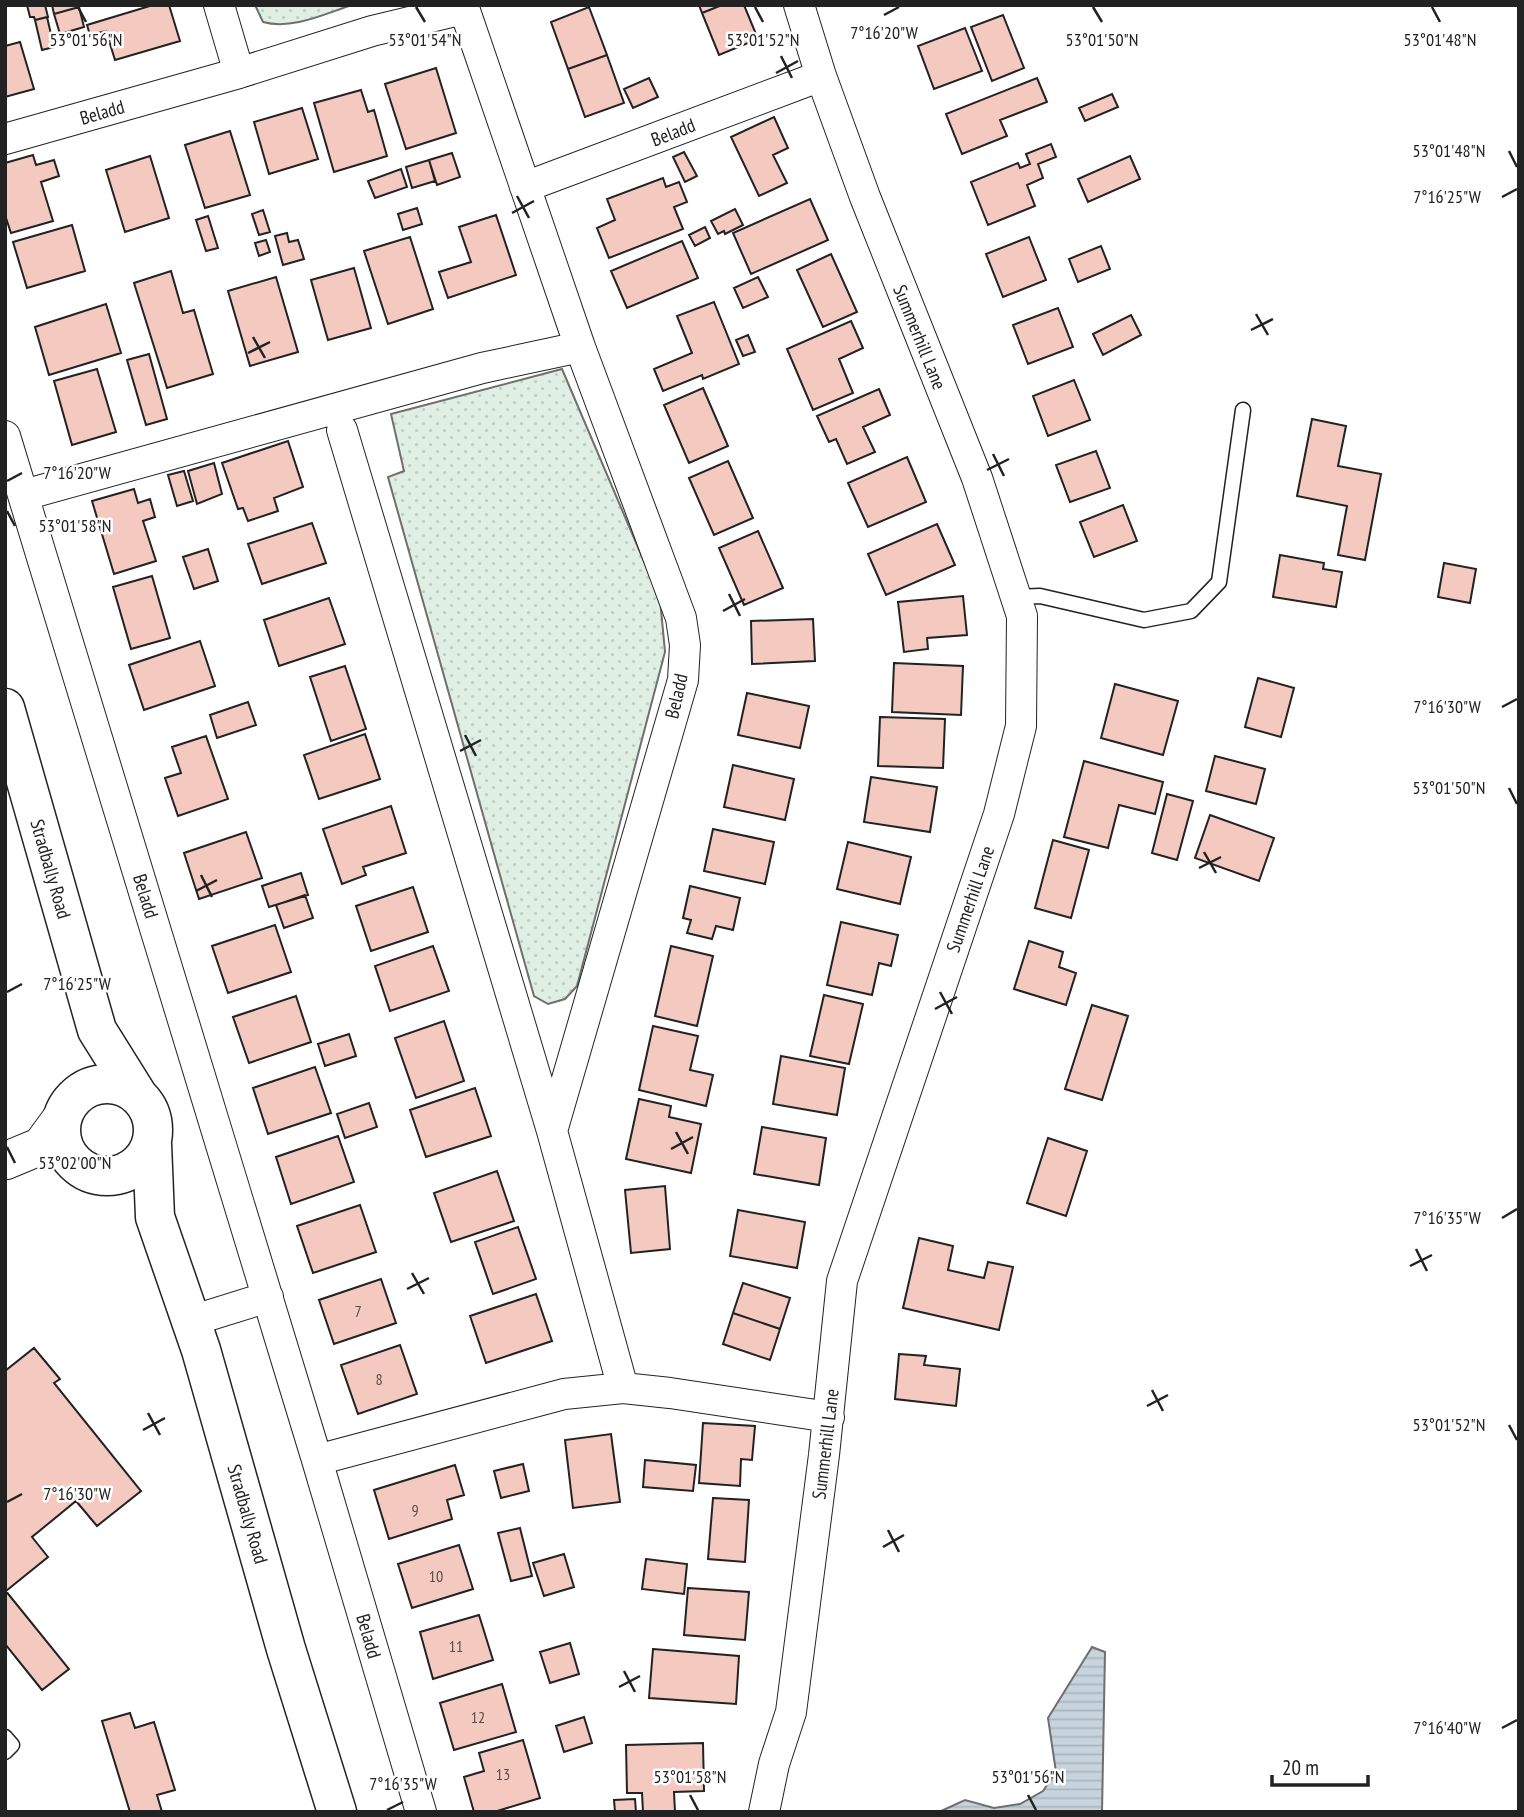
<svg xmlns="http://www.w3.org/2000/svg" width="1524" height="1817" font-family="'PT Sans Narrow',sans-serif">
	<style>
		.grass { fill: url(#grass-dots); stroke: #6f6f6f; stroke-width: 2 }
		.water { fill: url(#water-rules); stroke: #6f6f6f; stroke-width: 2 }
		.building { fill: #f3c9c0; stroke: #222; stroke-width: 2 }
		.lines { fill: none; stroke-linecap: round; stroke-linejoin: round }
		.service-casing { stroke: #222; stroke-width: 17 }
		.minor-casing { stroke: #222; stroke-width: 32 }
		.tertiary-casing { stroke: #222; stroke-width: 39 }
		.primary-casing { stroke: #222; stroke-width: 41 }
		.service { stroke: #fff; stroke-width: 14 }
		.minor { stroke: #fff; stroke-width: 30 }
		.tertiary { stroke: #fff; stroke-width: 37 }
		.primary { stroke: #fff; stroke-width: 38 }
		.ticks { fill: none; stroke: #222; stroke-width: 2.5 }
		.labels { text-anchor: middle; stroke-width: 5; stroke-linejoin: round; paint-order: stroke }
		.number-label { font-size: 16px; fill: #564c4a }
		.street-label { font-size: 19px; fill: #222; stroke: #fff }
		.ticks-label { font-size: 18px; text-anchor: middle; fill: #222; stroke: #fff; stroke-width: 5; stroke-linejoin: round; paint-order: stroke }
	</style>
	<defs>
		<pattern id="grass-dots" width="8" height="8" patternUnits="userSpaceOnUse" patternTransform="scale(1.75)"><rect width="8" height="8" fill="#e0efe3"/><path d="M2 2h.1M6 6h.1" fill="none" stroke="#c0cdc2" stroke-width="1.8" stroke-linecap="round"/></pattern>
		<pattern id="water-rules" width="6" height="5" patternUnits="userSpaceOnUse" patternTransform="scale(1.75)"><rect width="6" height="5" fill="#c7d3dd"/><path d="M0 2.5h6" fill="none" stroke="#abb5bd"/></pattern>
	</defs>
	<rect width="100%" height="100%" fill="#fff"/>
	<path class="grass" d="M255,5H352C324,14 292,30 263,22Z
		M562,369L660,599L665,652L577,986L565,999L548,1004L534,996L388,477L404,471L391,414Z"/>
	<path class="water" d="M1092,1647L1105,1652L1102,1812H939L965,1800L994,1808L1020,1804L1043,1791L1056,1772L1048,1718Z"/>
	<path class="building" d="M27,5H45L48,17L35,20L34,17H30Z
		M52,5H79V7L54,14Z
		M153,5H169L180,41L115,60L106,31L90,35L87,25Z
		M699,5H722L702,13Z
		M722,5H744L758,39L719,55L702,13Z
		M79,7L84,27L60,34L54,14Z
		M589,7L607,55L568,69L551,22Z
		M1003,15L1024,68L992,81L971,27Z
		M47,17L54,47L42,50L35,20Z
		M965,28L982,71L934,89L918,46Z
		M20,42L34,89L5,97V46Z
		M607,55L624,103L585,117L568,69Z
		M436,68L456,133L406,149L385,84Z
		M649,78L658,97L633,108L624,89Z
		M1037,78L1047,102L1000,120L1007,136L962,154L946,114Z
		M361,90L368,112L374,110L387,156L334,172L314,103Z
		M1112,94L1118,107L1085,121L1079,108Z
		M302,108L318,159L269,174L254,122Z
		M774,117L788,148L773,155L787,183L759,196L731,137Z
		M230,131L250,195L205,208L185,145Z
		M1051,144L1056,157L1038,164L1043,178L1027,185L1035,206L988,225L971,182L1018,163L1020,168L1030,164L1026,154Z
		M684,152L697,176L685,182L673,157Z
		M452,153L460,177L437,185L429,160Z
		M33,155L36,165L54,160L59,176L41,182L53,221L11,233L5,215V163Z
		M150,156L169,218L125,232L106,170Z
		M1130,156L1140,179L1088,202L1078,179Z
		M429,160L435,181L412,188L406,167Z
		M401,169L407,187L375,198L368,181Z
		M663,178L666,187L679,182L687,202L674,207L683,229L609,258L597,228L615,220L607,199Z
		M810,199L828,240L751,274L733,233Z
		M417,208L422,224L403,230L398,214Z
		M735,209L743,225L725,234L724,231L718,234L711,221Z
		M263,210L270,232L259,235L252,214Z
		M496,215L516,275L448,298L439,272L471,262L459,227Z
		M208,216L218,248L206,251L196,220Z
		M72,225L85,271L27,288L13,242Z
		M705,227L710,238L695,246L689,235Z
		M287,233L289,242L298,240L304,259L283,265L275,236Z
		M410,237L433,309L388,324L364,251Z
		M1029,237L1046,280L1003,297L986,254Z
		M266,240L270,252L259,256L255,243Z
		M682,241L698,278L627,308L611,271Z
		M1101,246L1110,269L1078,282L1069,259Z
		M831,254L857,312L823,327L797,270Z
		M354,268L371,328L328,340L311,280Z
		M171,271L183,313L194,310L213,374L167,388L134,283Z
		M276,277L298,352L250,366L228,291Z
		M758,277L768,297L743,308L734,288Z
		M714,302L739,364L703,379L702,375L663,391L654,369L692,353L677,316Z
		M106,304L121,353L49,375L35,327Z
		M1058,308L1073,347L1028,364L1013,325Z
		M1131,315L1141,335L1103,355L1093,334Z
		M851,321L863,348L839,359L853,393L813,410L787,349Z
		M748,335L755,352L743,356L736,340Z
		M149,354L167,419L146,425L127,360Z
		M97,369L116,432L72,445L54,381Z
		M1074,380L1090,420L1048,436L1033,396Z
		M703,388L728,446L689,463L664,405Z
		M879,389L890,415L863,427L875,452L847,464L836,439L829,442L817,416Z
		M1312,419L1346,426L1338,466L1381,474L1365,560L1338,555L1347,506L1297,496Z
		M288,441L303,487L274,498L278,511L248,521L243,508L238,509L222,463Z
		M1096,451L1110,488L1070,502L1056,465Z
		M907,457L926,502L868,527L848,483Z
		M728,461L753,518L714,535L689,478Z
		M214,463L222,494L197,504L188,471Z
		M184,471L193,501L177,506L168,475Z
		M134,489L138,503L150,499L155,517L143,521L156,561L114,574L92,501Z
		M1123,505L1137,541L1094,557L1080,522Z
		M312,523L326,563L262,584L248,544Z
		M937,524L955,565L886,595L868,554Z
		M758,531L783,588L744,605L719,548Z
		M208,549L218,581L194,589L183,557Z
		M1280,555L1324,563L1323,569L1342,572L1336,607L1273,597Z
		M1444,563L1476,569L1470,603L1438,597Z
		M152,576L170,638L131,649L113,587Z
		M963,596L967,635L927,638L928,649L904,652L898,602Z
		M329,598L345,644L279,666L264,620Z
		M813,619L815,661L752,664L751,621Z
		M200,641L215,686L144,710L129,665Z
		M894,663L963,666L961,715L892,712Z
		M345,666L366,729L331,741L310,677Z
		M1258,678L1294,688L1281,737L1245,727Z
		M1115,684L1178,701L1163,755L1101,738Z
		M747,693L809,706L800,748L738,735Z
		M248,702L256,725L217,738L210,715Z
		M880,717L945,719L943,768L878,766Z
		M365,734L380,779L319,799L304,755Z
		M206,736L228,799L178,816L165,778L181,773L172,747Z
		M1215,756L1265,769L1256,804L1206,791Z
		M1084,761L1163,782L1155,814L1119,805L1108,848L1064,837Z
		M733,765L794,779L785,820L724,807Z
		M871,777L937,787L930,832L864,822Z
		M1167,794L1193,801L1177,860L1152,853Z
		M391,806L406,853L363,867L366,875L342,884L323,829Z
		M1210,815L1274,838L1259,881L1195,858Z
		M713,829L774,842L765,884L704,871Z
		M246,832L262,878L199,899L184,853Z
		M1053,840L1089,850L1071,918L1035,908Z
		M848,842L911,857L900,904L837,889Z
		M301,873L308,895L269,907L262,886Z
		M690,886L740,898L733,930L716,926L712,939L687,933L691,920L683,918Z
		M413,887L428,932L371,951L356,906Z
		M305,895L313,918L284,928L276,905Z
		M841,922L898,935L891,966L879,963L872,995L827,985Z
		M275,925L291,972L228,993L212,946Z
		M1029,941L1063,952L1059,967L1076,973L1066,1005L1014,989Z
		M433,946L449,991L390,1011L375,966Z
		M671,946L713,956L697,1026L655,1016Z
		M824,995L863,1004L849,1064L810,1056Z
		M296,996L311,1042L249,1063L233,1017Z
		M1092,1005L1128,1016L1102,1100L1065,1089Z
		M444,1021L464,1081L416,1098L395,1038Z
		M653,1026L698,1036L690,1070L713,1075L706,1106L639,1090Z
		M349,1034L356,1056L325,1066L318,1044Z
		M781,1056L845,1068L837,1115L773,1104Z
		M315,1067L331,1113L268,1134L253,1088Z
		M475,1088L491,1136L426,1157L410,1110Z
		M639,1099L671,1106L669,1117L701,1124L691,1173L626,1159Z
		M369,1103L377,1127L345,1138L337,1114Z
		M762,1127L826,1138L819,1185L754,1174Z
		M338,1136L354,1182L291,1204L276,1157Z
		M1048,1138L1087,1151L1066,1216L1027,1203Z
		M497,1171L514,1221L451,1242L434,1193Z
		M665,1186L670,1249L631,1253L625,1190Z
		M360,1205L376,1252L313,1273L297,1226Z
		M738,1210L805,1222L797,1268L730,1256Z
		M518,1227L536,1279L493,1294L475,1242Z
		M919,1238L953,1246L948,1270L984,1278L988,1262L1013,1267L999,1330L903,1308Z
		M381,1279L396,1323L334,1344L319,1300Z
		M743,1283L790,1298L780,1329L733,1313Z
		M536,1294L552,1341L486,1363L470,1316Z
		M733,1313L780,1329L770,1360L723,1344Z
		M400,1345L417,1394L358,1414L341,1365Z
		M34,1348L60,1379L54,1383L141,1491L97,1526L76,1501L32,1537L48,1557L6,1591L5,1371Z
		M899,1354L926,1356L924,1365L960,1369L956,1406L895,1399Z
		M703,1423L755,1426L752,1460L741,1459L740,1486L699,1483Z
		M611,1434L620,1502L573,1508L565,1440Z
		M645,1460L696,1465L693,1491L643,1487Z
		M523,1464L529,1491L501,1498L494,1471Z
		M455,1465L464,1495L447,1500L452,1519L389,1539L374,1490Z
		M713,1498L749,1500L745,1562L708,1559Z
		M520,1528L532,1576L511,1581L498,1533Z
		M459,1545L473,1589L412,1608L398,1564Z
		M564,1554L574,1587L544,1596L533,1563Z
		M646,1559L687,1564L684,1594L642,1589Z
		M688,1588L749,1592L745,1640L684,1635Z
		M5,1590L69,1669L42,1690L5,1644Z
		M479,1615L493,1660L433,1679L420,1632Z
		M570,1643L579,1674L550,1683L540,1652Z
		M653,1649L739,1656L736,1704L649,1698Z
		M502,1684L516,1732L454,1750L440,1703Z
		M130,1713L135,1728L154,1722L175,1790L157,1795L162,1812H130L102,1721Z
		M584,1717L592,1743L564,1752L556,1726Z
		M523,1740L540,1798L494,1812H474L464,1777L484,1771L479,1753Z
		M703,1743L704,1791L674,1792L675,1812H643L642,1793H627L626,1745Z
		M635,1799L636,1812H615L614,1800Z"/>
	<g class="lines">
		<g class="service-casing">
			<path id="service" d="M1016,597L1040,596L1144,620L1191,611L1219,582L1243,410
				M5,1737L12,1745L5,1752"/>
		</g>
		<g class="minor-casing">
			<path id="minor" d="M219,5L239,73
				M463,5L580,347L681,618L685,645L683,680L552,1131L623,1388
				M5,139L239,73L372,31L464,9
				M525,187L821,76
				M342,430L552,1131
				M5,436L317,1460L421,1812
				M24,495L482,368L580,347
				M191,1321L268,1297
				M317,1460L564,1394L623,1388L670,1393L829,1417
				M764,1812L774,1764L791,1712L824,1455L842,1281L999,814L1021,726L1022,616L977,478L865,197L821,76L799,5"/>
		</g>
		<g class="tertiary-casing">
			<path id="tertiary" d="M5,1161L41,1146L63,1116"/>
		</g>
		<g class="primary-casing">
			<path id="primary" d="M5,708L97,1030L137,1094
				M61 1130a46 46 0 1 1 92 0a46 46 0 1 1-92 0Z
				M152,1144L155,1217L201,1350L286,1649L337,1812"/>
		</g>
		<use href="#service" class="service"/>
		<use href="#minor" class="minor"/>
		<use href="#tertiary" class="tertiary"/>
		<use href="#primary" class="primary"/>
	</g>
	<path class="ticks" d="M78,7L86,22M416,7L425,22M755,7L763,22M1093,7L1102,22M1432,7L1440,22M884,15L899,7M781,56L792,78M776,73L798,61M1509,151L1517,167M517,196L529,218M1502,197L1517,189M512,213L534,201M1256,314L1268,335M1251,330L1273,319M253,337L265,358M248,353L270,342M993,454L1004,476M987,470L1009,459M7,481L22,473M7,511L15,526M729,594L740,616M723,611L745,599M1502,707L1517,699M465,735L476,756M460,751L481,740M1509,788L1517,804M1204,852L1216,873M1199,868L1221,857M201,875L212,897M196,891L217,880M7,992L22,984M940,992L952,1014M935,1009L957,997M676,1132L688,1154M7,1147L15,1163M671,1149L693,1137M1502,1218L1517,1209M1416,1249L1427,1271M1410,1266L1432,1255M412,1273L424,1294M407,1289L429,1278M1152,1390L1163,1411M1147,1406L1168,1395M148,1413L160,1435M1509,1425L1517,1440M143,1430L165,1418M7,1502L22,1494M888,1530L899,1552M883,1547L904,1535M624,1671L635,1692M619,1687L640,1676M1502,1728L1517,1720M690,1795L698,1810M1028,1795L1036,1810M387,1810L403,1802"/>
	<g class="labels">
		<g class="number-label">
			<text x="358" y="1317">7</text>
			<text x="379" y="1385">8</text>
			<text x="415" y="1516">9</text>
			<text x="436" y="1582">10</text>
			<text x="456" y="1652">11</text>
			<text x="478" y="1723">12</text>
			<text x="503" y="1780">13</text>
		</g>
		<g class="street-label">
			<text transform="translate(102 112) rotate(-16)" y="7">Beladd</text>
			<text transform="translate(673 132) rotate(-21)" y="7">Beladd</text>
			<text transform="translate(920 337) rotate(68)" y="7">Summerhill Lane</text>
			<text transform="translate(676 696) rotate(-77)" y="7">Beladd</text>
			<text transform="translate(51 869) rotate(74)" y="7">Stradbally Road</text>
			<text transform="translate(146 896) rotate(73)" y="7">Beladd</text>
			<text transform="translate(970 899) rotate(-71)" y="7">Summerhill Lane</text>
			<text transform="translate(825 1444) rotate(-83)" y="7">Summerhill Lane</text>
			<text transform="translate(248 1514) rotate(74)" y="7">Stradbally Road</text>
			<text transform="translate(369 1636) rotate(74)" y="7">Beladd</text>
		</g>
	</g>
	<g class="ticks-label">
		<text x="884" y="39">7°16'20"W</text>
		<text x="86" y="46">53°01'56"N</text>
		<text x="425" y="46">53°01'54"N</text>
		<text x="763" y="46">53°01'52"N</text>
		<text x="1102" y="46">53°01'50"N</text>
		<text x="1440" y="46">53°01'48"N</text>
		<text x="1449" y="157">53°01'48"N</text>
		<text x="1447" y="203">7°16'25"W</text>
		<text x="77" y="479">7°16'20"W</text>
		<text x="75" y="532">53°01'58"N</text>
		<text x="1447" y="713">7°16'30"W</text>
		<text x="1449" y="794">53°01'50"N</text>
		<text x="77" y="990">7°16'25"W</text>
		<text x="75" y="1169">53°02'00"N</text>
		<text x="1447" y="1224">7°16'35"W</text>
		<text x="1449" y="1431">53°01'52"N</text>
		<text x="77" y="1500">7°16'30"W</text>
		<text x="1447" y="1734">7°16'40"W</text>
		<text x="690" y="1783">53°01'58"N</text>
		<text x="1028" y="1783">53°01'56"N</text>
		<text x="403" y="1790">7°16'35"W</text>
	</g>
	<rect width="1524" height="1817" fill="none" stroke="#222222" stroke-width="14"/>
	<path d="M1272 1775v10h96v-10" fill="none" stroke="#222222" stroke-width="3.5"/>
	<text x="1282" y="1775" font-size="21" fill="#222222" stroke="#ffffff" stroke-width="5" paint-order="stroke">20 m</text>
</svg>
